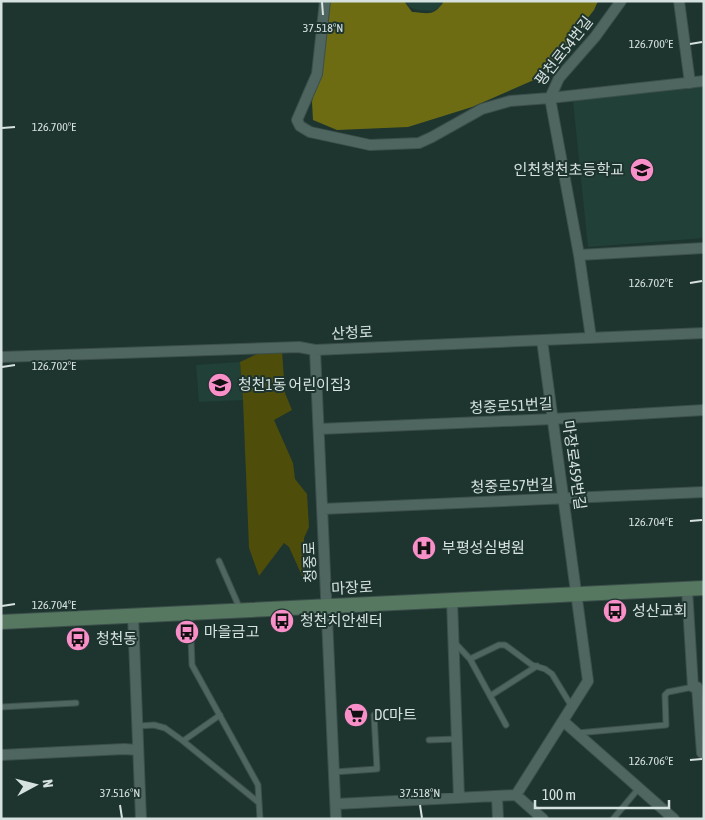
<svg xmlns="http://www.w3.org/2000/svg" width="705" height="820" font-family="'Asap Condensed','Noto Sans KR',sans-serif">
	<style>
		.built { fill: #214038 }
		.green { fill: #4e4d0a }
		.forest { fill: #6d6c13 }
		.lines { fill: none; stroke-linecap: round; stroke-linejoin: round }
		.service-casing { stroke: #3c4f4b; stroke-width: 7 }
		.minor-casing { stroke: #3c4f4b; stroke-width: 12 }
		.secondary-casing { stroke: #3c4f4b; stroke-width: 16 }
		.service { stroke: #4f6660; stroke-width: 5 }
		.minor { stroke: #4f6660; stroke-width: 10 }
		.secondary { stroke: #567860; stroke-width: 14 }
		.ticks { fill: none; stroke: #d6e2df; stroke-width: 2 }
		.labels { text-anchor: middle; stroke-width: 4; stroke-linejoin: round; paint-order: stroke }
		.street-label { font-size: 15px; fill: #d6e2df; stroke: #1e342f }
		.poi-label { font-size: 15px; fill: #d6e2df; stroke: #1e342f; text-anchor: start }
		.ticks-label { font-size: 12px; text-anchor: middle; fill: #d6e2df; stroke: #1e342f; stroke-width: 4; stroke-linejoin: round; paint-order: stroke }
	</style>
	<rect width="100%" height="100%" fill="#1e342f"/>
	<path class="built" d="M405,1H443L440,7L433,11L418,10L409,7Z
		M704,83V238L588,247L573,101Z
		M240,362L243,400L199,402L196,365Z"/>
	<path class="green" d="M266,350L282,351L285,393L292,410L274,420L293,463L295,479L307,494L309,527L304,538V556L308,562L303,578L289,547L284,543L259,576L249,548L243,400L240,362Z"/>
	<path class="forest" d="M330,1H404L412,12C428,13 434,17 444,1H598L594,10L543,76L472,107L408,127L337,130L313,120L312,102Z"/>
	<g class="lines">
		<g class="service-casing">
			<path id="service" d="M219,561L240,609
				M190,613L192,665L258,785L260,819
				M455,643L470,659L506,725
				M470,659L499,645H505L532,665L545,669L552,674L572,707
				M490,696L537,666
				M1,707L76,703
				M138,726L154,725L165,728L183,741L258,802
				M577,733L666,725L665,695L668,692L693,687
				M429,740L457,739
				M183,741L220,715
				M334,772L377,769L374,715
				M613,819L639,788"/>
		</g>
		<g class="minor-casing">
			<path id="minor" d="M325,1L317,74L297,120L300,126L310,132L370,145L419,143L432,137L482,109L510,101L550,98L704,81
				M679,1L690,83
				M550,98L579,255L591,338
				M550,98L559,78L595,37L621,1
				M579,255L704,248
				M315,350L336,819
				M1,357L299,347L315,350L704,333
				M319,429L552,419L704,410
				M322,509L704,492
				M687,589L693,687H697L702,753L704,754
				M452,600L459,798
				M133,615L141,819
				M563,721L674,819
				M1,755L124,749L138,750
				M516,795L588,681L542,340
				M497,796L498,819
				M336,804L516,795L543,819"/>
		</g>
		<g class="secondary-casing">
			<path id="secondary" d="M1,622L704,588"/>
		</g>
		<use href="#service" class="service"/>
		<use href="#minor" class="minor"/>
		<use href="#secondary" class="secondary"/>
	</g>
	<path class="ticks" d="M322,2L323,15M690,44L702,42M2,128L15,127M690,283L702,281M2,367L15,365M690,521L702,520M2,606L15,604M690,760L702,759M120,805L122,818M420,805L422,818"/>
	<defs>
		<g id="school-disc" transform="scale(1.25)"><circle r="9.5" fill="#f98fc9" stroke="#1e342f"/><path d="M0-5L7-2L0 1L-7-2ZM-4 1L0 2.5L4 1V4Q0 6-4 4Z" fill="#111"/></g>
		<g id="hospital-disc" transform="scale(1.25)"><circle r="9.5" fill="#f98fc9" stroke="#1e342f"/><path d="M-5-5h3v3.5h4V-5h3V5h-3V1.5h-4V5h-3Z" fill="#111"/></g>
		<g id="bus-disc" transform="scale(1.25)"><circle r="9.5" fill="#f98fc9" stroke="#1e342f"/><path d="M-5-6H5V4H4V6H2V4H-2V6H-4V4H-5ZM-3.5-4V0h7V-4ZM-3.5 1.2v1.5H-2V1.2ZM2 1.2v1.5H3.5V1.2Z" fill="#111"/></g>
		<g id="supermarket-disc" transform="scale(1.25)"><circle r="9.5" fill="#f98fc9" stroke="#1e342f"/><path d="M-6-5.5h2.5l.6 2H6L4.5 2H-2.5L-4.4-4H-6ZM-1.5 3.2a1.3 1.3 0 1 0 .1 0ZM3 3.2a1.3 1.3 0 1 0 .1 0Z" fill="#111"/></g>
	</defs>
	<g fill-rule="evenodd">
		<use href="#school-disc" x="642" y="170"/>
		<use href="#school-disc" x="220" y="385"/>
		<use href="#hospital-disc" x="424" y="548"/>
		<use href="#bus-disc" x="615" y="611"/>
		<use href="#bus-disc" x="282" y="621"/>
		<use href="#bus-disc" x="187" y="632"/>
		<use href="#bus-disc" x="78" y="639"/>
		<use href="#supermarket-disc" x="356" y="715"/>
	</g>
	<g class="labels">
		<g class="street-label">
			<text transform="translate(564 51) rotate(-52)" y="5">평천로54번길</text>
			<text transform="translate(352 333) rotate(-3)" y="5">산청로</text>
			<text transform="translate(511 406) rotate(-3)" y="5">청중로51번길</text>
			<text transform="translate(574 465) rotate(82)" y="5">마장로459번길</text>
			<text transform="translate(512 486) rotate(-2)" y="5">청중로57번길</text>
			<text transform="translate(310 562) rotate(-92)" y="5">청중로</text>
			<text transform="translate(352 588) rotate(-3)" y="5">마장로</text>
		</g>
		<g class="poi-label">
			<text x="624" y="175" text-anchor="end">인천청천초등학교</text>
			<text x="238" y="390">청천1동 어린이집3</text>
			<text x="442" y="553">부평성심병원</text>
			<text x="632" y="616">성산교회</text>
			<text x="300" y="626">청천치안센터</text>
			<text x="204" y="637">마을금고</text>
			<text x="96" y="644">청천동</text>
			<text x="374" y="720">DC마트</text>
		</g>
	</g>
	<g class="ticks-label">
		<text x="323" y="32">37.518°N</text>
		<text x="651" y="48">126.700°E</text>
		<text x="54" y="131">126.700°E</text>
		<text x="651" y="287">126.702°E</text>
		<text x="54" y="370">126.702°E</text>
		<text x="651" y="526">126.704°E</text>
		<text x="54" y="609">126.704°E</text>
		<text x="651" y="765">126.706°E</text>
		<text x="120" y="797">37.516°N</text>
		<text x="420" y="797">37.518°N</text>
	</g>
	<rect width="705" height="820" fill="none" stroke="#d6e2df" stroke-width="5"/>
	<g transform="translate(35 785) rotate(83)" stroke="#1e342f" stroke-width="4" paint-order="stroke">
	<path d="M0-4L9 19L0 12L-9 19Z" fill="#d6e2df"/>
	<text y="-8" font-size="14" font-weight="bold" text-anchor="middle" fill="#d6e2df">N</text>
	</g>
	<path d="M535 800v8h134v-8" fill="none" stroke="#d6e2df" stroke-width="2.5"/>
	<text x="542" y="800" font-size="15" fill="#d6e2df" stroke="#1e342f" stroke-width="4" paint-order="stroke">100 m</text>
</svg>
